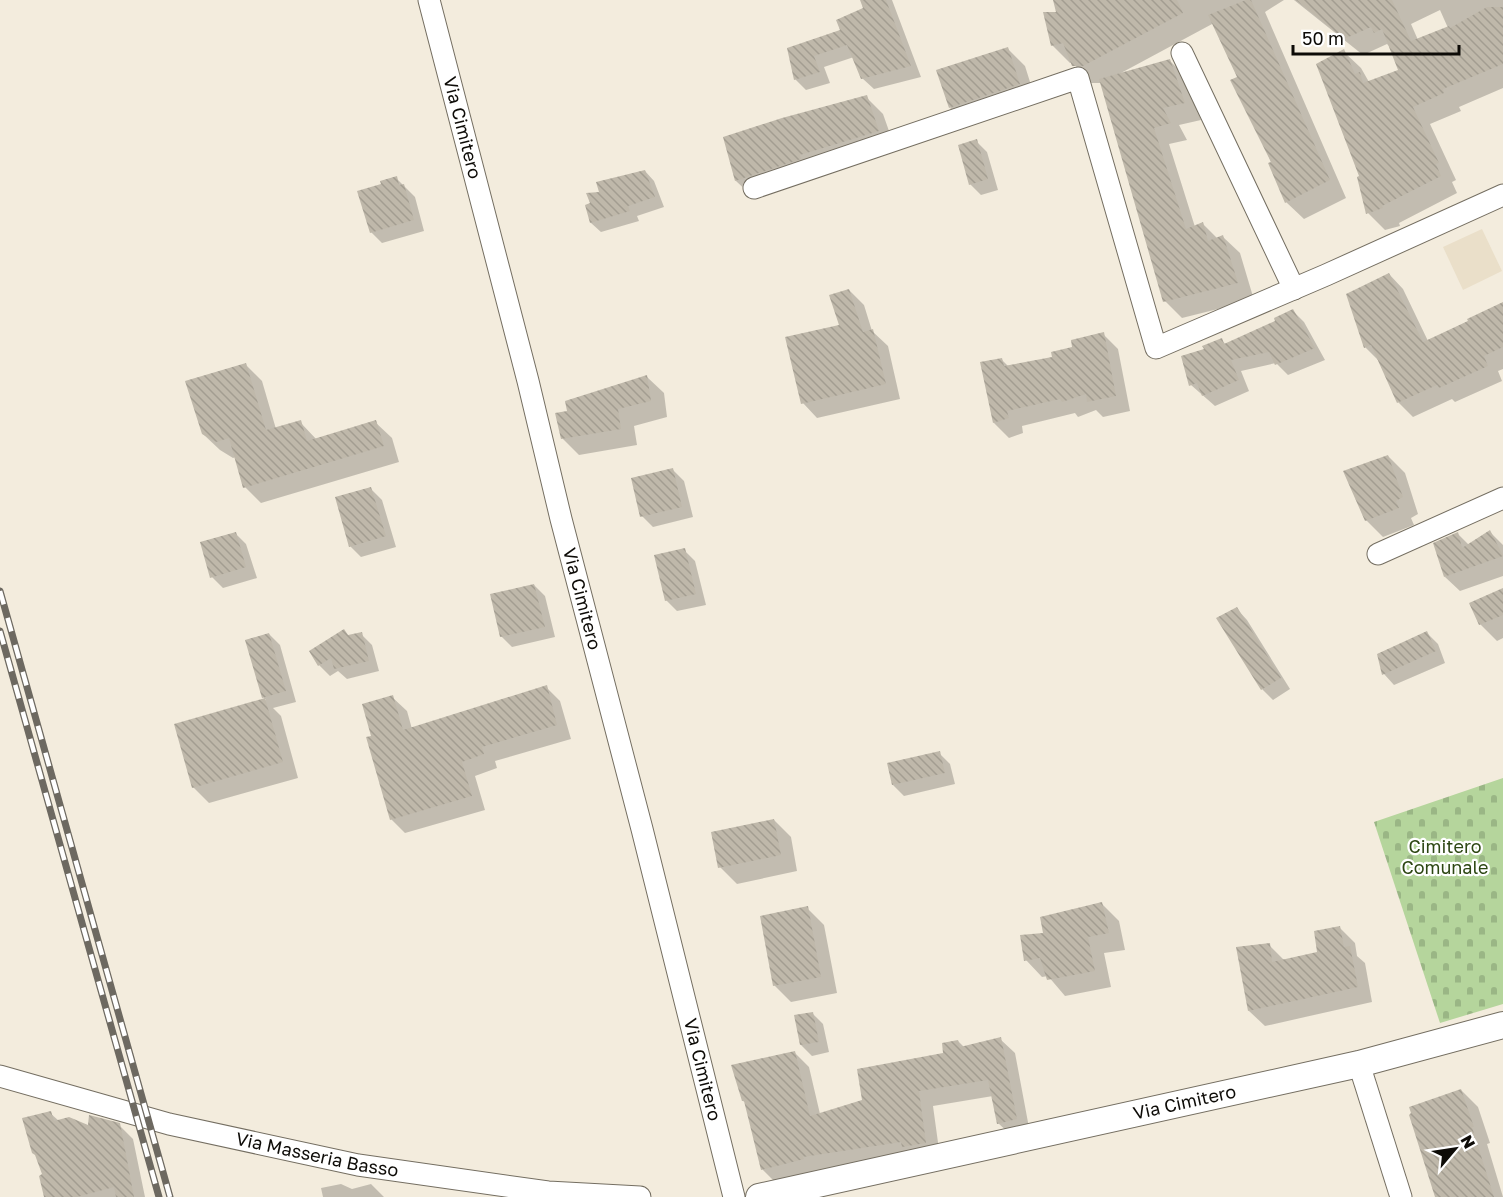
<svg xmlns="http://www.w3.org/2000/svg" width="1503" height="1197" font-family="'Golos Text',sans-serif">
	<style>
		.built { fill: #eadfc9 }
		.cemetery { fill: url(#cemetery-stones) }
		.shadow { fill: #0003; fill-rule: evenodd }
		.building { fill: url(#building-back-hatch) }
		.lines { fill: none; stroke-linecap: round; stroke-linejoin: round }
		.minor-casing { stroke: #746e61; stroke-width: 23 }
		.tertiary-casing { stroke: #746e61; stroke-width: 28 }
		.minor { stroke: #fff; stroke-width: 21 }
		.tertiary { stroke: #fff; stroke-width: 26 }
		.rail-casing { stroke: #6d6961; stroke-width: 7 }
		.rail { stroke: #fff; stroke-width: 4.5; stroke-dasharray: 14; stroke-linecap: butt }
		.labels { text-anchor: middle; stroke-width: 4.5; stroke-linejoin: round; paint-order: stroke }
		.street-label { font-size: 18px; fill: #0d0b07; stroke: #fff }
		.park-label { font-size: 18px; fill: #2c4612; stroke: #fff }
	</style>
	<defs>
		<pattern id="cemetery-stones" width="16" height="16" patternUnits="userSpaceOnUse" patternTransform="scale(1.5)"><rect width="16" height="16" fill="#b5d59c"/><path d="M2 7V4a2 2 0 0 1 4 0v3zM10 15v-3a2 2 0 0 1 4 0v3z" fill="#9ab685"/></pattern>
		<pattern id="building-back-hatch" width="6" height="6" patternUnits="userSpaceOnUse" patternTransform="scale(1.5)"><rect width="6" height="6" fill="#bfb8aa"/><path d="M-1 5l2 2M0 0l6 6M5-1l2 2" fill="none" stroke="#a39d91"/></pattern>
	</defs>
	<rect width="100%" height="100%" fill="#f3ecdd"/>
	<path class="built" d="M1482,229L1502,271L1463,290L1443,247Z"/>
	<path class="cemetery" d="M1503,778V1004L1440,1023L1374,822Z"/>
	<path class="shadow" d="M861,0H892L921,77L874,89L862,78L854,57L824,67L830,83L806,90L795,79L788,49L842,31L865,9Z
		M1055,0H1284L1265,12L1346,198L1304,219L1286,202L1239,78L1214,23L1121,73L1169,60L1186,77L1201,120L1179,125L1187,140L1169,144L1195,227L1203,224L1218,239L1223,237L1240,253L1254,300L1182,318L1165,301L1102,83H1091L1072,62L1070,63L1052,45L1058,13Z
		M1294,0H1503V88L1459,107L1461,111L1430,124L1456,180L1452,182L1457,193L1399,223L1400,226L1385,230L1368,213L1361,177L1343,51L1361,68L1369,82L1400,71L1391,48L1387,44L1363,55ZM1440,10L1448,28L1418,40L1411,24Z
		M1008,49L1025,66L1036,101L967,124L950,108Z
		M866,97L883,114L895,148L753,197L736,181L725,138Z
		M976,141L987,152L998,190L981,195L970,184Z
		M645,171L654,181L664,207L637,216L639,221L601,232L591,223L602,193Z
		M396,178L415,197L424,231L382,243L371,232L383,185Z
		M1389,274L1403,289L1428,341L1503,304V369L1498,371L1502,381L1455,402L1452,399L1413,417L1398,402L1379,361L1365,347Z
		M849,290L864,305L872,331L888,346L900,399L817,418L803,403L841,326Z
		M1293,311L1304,322L1325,360L1288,375L1276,363L1241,371L1249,391L1215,406L1191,385L1206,350L1222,340L1226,345L1278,322Z
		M1103,334L1118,349L1130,411L1103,417L1096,410L1078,417L1075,413L1022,426L1023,433L1009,438L994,423L982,364L1001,359L1009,367L1054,358Z
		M245,364L262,381L276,429L300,422L317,440L375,422L392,438L399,462L261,503L245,487L236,457L233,458L220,450L203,434Z
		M647,377L664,393L667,417L634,426L637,445L579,455L562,438L568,413Z
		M1388,456L1405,473L1418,514L1411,518L1414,525L1383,537L1366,520Z
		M673,470L684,481L693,517L653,527L642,516Z
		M371,489L382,500L396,547L361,557L350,546Z
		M1490,532L1503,545V576L1460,591L1445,577L1458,534L1469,545Z
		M235,533L246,544L257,578L223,588L212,577Z
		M684,550L695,561L706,605L677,611L666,600Z
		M534,585L545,596L555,637L512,647L501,636Z
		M1503,589V638L1497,641L1480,624Z
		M1237,609L1247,620L1290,689L1273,700L1262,689Z
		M344,631L350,637L361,634L372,645L379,671L347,679L338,671L330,676L319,665L311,651Z
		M1427,633L1438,644L1445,663L1394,685L1384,674L1378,654Z
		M269,634L280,645L296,702L273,708L281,716L298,778L209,803L193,787L176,725L266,700L263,697Z
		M546,687L560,701L571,739L495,761L497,768L475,776L485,810L405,833L391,819L373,737L392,697L407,711L412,729Z
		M939,753L950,764L955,784L904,796L893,785Z
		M774,820L791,837L797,871L737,884L720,867Z
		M1102,904L1119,921L1125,950L1104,953L1111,987L1065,996L1048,976L1042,977L1026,960Z
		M807,908L824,925L837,993L791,1002L774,985Z
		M1340,928L1355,943L1357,956L1365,963L1372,1002L1265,1026L1249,1011L1269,945L1285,961L1319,953Z
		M812,1013L823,1024L829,1052L812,1056L801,1045Z
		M1000,1039L1015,1053L1030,1133L1013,1137L998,1123L993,1096L933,1106L940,1157L914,1156L817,1171V1173L777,1184L762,1169L746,1103L743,1101L794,1052L809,1067L820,1114L864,1101L945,1055L958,1041L964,1047Z
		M1461,1090L1478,1107L1490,1143L1487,1144L1503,1197H1436Z
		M50,1113L59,1121L89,1128L119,1125L133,1139L145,1197H46L43,1174Z
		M341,1184L352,1189L371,1184L384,1197H323L321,1188Z"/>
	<path class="building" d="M860,0H886L911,66L861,79L847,45L814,56L820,72L794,80L787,48L840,30L836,20L863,8Z
		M1053,0H1177L1183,13L1083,66H1072L1063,43L1051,46L1043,12H1056Z
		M1246,0H1251L1330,180L1285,203L1268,163L1271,162L1230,80L1237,77L1208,15Z
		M1296,0H1392L1411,41L1449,26L1450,28L1487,7H1503V64L1443,89L1444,93L1413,107L1439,163L1436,164L1441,176L1382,206L1383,208L1366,214L1357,177L1359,176L1316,64L1344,49L1355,74L1360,72L1363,83L1398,70L1382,29L1374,33L1371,27L1344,39Z
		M1008,47L1020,84L949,108L936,70Z
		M1170,59L1185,103L1163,108L1171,123L1154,128L1186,229L1203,222L1208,241L1223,235L1238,283L1163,302L1099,79Z
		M867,95L879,131L800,155L801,159L735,181L723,137L782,118Z
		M977,139L988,179L969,185L958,145Z
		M645,170L655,197L628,206L630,211L590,223L585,205L590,203L586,193L599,192L596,182Z
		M397,176L399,185L404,184L414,220L370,233L357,191L381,184L380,181Z
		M1389,273L1423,342L1468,321L1467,319L1503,302V347L1484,356L1488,366L1439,388L1437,385L1397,403L1371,345L1364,348L1346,294Z
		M849,289L863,332L873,329L886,384L801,404L785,337L839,325L829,295Z
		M1293,309L1315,348L1275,365L1269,352L1231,360L1239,380L1202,396L1197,383L1189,386L1181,356L1204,349L1202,346L1222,338L1224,344L1275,321L1274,318Z
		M1104,332L1116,396L1087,402L1086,394L1062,402L1060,399L1007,411L1009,418L993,423L980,362L1002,358L1004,366L1052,357L1051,352L1072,347L1071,340Z
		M246,363L266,430L301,420L307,441L376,420L384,446L243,488L229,438L216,442L202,434L185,381Z
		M647,375L651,401L618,409L621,429L561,439L555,413L567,411L565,401Z
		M1388,455L1403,497L1396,501L1399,508L1365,521L1343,471Z
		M673,468L682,507L640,517L631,478Z
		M371,487L386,536L349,547L335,497Z
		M1490,530L1503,556L1444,577L1433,543L1458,532L1462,548Z
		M236,532L246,567L210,578L200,542Z
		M685,548L696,594L665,601L654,555Z
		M534,584L545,627L500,637L490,594Z
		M1503,588V615L1479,625L1469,603Z
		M1237,607L1281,678L1261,690L1216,618Z
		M344,629L348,635L362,632L369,661L334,669L331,658L318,666L309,651Z
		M1427,631L1436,651L1382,675L1377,654Z
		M269,633L286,691L262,698L245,640Z
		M547,685L557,725L482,747L484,754L462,762L472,796L390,820L366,737L371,736L362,704L393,695L403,730Z
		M265,698L283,762L192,788L174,724Z
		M940,751L945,773L892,785L887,763Z
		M774,819L781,855L718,868L711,832Z
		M1102,902L1109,933L1088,937L1095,971L1047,980L1040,958L1024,961L1020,935L1043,933L1040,917Z
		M808,906L821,977L773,986L760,916Z
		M1340,926L1344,947L1350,946L1358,987L1248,1011L1236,947L1270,943L1272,962L1317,952L1314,931Z
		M813,1012L819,1042L800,1045L794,1015Z
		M1001,1037L1017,1119L997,1124L988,1080L919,1091L926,1143L902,1147L901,1142L803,1157L804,1159L761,1170L744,1101H742L731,1065L795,1051L810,1116L862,1100L857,1069L943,1053L942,1043L958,1040L960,1047Z
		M1461,1089L1474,1127H1472L1494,1197H1435L1409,1115L1411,1113L1409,1107Z
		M51,1111L54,1121L69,1117L88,1125L89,1115L120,1123L134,1197H116L114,1187L77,1197H44L39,1176L42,1174L35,1155L32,1153L22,1118Z"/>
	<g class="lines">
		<g class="minor-casing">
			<g id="minor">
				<path id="s1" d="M429,0L528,381L561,519L642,829L734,1197"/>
				<path d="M1182,53L1294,289"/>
				<path d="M754,188L1078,78L1156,348L1326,275L1503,195"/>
				<path d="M1378,554L1503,498"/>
				<path d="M1359,1064L1401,1197"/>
				<path id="s2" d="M0,1076L169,1124L358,1165L548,1192L640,1197"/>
			</g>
		</g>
		<g class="tertiary-casing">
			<g id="tertiary">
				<path id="s3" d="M759,1197L1359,1064L1503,1025"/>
			</g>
		</g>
		<use href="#minor" class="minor"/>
		<use href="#tertiary" class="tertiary"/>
		<g class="rail-casing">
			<path id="rail" d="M0,591L170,1197
				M0,631L159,1197"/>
		</g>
		<use href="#rail" class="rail"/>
	</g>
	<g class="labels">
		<g class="street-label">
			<text dy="6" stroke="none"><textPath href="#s1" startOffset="132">Via Cimitero</textPath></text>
			<text dy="6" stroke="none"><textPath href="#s1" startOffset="618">Via Cimitero</textPath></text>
			<text dy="6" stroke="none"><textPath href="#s1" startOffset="1104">Via Cimitero</textPath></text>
			<text dy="6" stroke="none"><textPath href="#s3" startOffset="436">Via Cimitero</textPath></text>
			<text dy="6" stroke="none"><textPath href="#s2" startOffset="327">Via Masseria Basso</textPath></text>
		</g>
		<g class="park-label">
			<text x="1445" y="853">Cimitero<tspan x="1445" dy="21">Comunale</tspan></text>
		</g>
	</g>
	<g transform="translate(1455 1149) rotate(61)" stroke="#ffffff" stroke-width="4.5" paint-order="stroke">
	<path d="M0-4.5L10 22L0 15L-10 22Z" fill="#0d0b07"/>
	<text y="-9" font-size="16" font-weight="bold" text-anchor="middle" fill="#0d0b07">N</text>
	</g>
	<path d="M1293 45v9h166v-9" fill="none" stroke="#0d0b07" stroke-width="3"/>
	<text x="1302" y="45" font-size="18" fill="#0d0b07" stroke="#ffffff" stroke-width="4.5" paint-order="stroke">50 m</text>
</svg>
